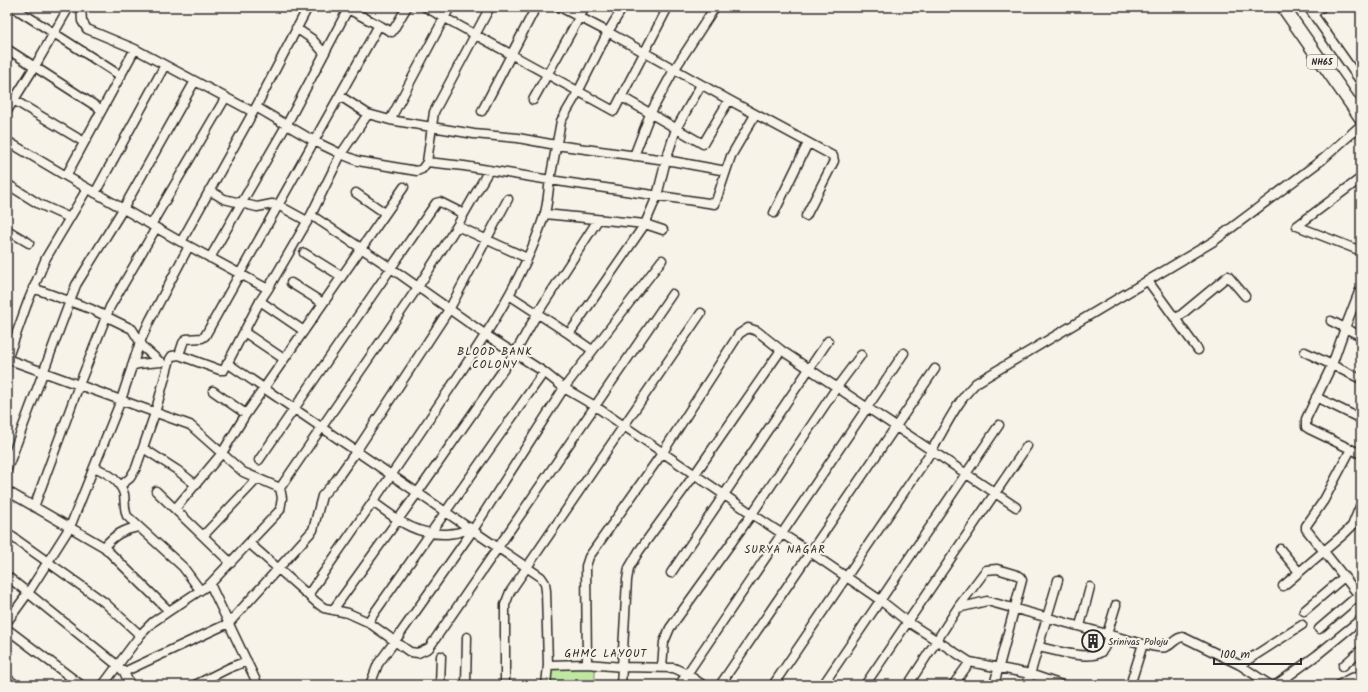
<svg xmlns="http://www.w3.org/2000/svg" width="1368" height="692" font-family="Kalam,sans-serif">
	<style>
		.green { fill: #bfe7a2; stroke: #758966 }
		.lines { fill: none; stroke-linecap: round; stroke-linejoin: round }
		.minor-casing { stroke: #2b2b2b; stroke-width: 11 }
		.highway-casing { stroke: #2b2b2b; stroke-width: 15 }
		.minor { stroke: #f7f3e8; stroke-width: 8 }
		.highway { stroke: #f7f3e8; stroke-width: 12 }
		.labels { text-anchor: middle; stroke-width: 4; stroke-linejoin: round; paint-order: stroke }
		.shield { fill: #f7f3e8; stroke: #686764; stroke-width: 1 }
		.shield-label { font-size: 9px; font-weight: bold; fill: #2b2b2b }
		.poi-label { font-size: 10px; fill: #2b2b2b; stroke: #f7f3e8; text-anchor: start }
		.neighbourhood-label { font-size: 11px; letter-spacing: 1px; fill: #2b2b2b; stroke: #f7f3e8 }
	</style>
	<rect width="100%" height="100%" fill="#f7f3e8"/>
	<filter id="ink" filterUnits="userSpaceOnUse"><feTurbulence type="fractalNoise" baseFrequency=".025" numOctaves="2"/><feDisplacementMap in="SourceGraphic" scale="8" xChannelSelector="R" yChannelSelector="G"/><feConvolveMatrix kernelMatrix="1 2 1 2 8 2 1 2 1" color-interpolation-filters="sRGB"/></filter>
	<g filter="url(#ink)">
		<path class="green" d="M550,667L595,668V685H548Z"/>
		<g class="lines">
			<g class="minor-casing">
				<path id="minor" d="M13,7L121,76
					M81,7L82,21L87,29L135,49L253,112
					M344,7L392,32L407,7
					M425,7L614,111L668,7
					M490,7L434,112L427,162L464,166L550,180L561,121L578,92L608,32L623,7
					M560,7L608,32L729,100L833,156L834,161L806,216
					M1308,7L1361,82
					M1313,14L1322,7
					M296,28L312,39L324,53
					M7,49L102,110
					M701,85L676,129L666,160L726,171
					M7,96L84,142
					M340,96L368,114L390,120L474,134L518,138L556,145L666,160L657,196L645,224L569,334L592,350
					M622,97L703,144L729,100
					M533,100L585,7
					M256,107L314,141L341,154L358,161L417,171L422,169L427,162
					M7,111L35,66L69,7
					M482,111L536,7
					M390,120L450,7
					M7,141L66,176L181,242L256,107L308,7
					M634,156L650,114L674,70L715,7
					M66,176L135,49
					M7,184L39,204L70,218
					M209,190L224,199L257,207L272,204L278,205L307,221
					M95,193L165,65
					M356,193L385,213
					M774,213L808,143
					M545,214L645,224L663,230
					M311,215L391,268L486,335L544,372L564,388L595,406L752,514L810,552L880,600L908,622L970,662L1030,674L1062,685
					M151,225L226,97
					M457,226L527,258
					M1297,226L1361,178
					M1297,226L1361,251
					M7,230L29,243
					M185,244L268,289L311,215L341,154L368,114
					M304,253L341,276
					M210,258L287,124L348,9
					M1148,281L1198,350
					M291,283L323,303
					M33,288L91,309L132,329L144,348L160,362
					M1361,293L1359,292L1345,328L1332,365L1306,419V427L1309,429L1361,454
					M509,295L569,334
					M260,301L304,331
					M1176,319L1228,276L1245,296
					M1331,321L1361,336
					M244,332L284,359
					M1305,352L1361,379
					M179,355L183,343L186,339L202,338L205,336L379,25
					M7,359L190,425L243,472L280,488
					M7,360L27,304L46,258L87,189
					M227,363L541,577L545,583L546,591L548,665L546,685
					M132,366L138,364L161,362
					M544,372L368,622L410,652L418,653L429,648L672,294
					M213,391L246,414
					M1316,397L1361,419
					M143,448L177,470L196,485
					M1351,449L1324,500L1306,526V529L1361,598
					M259,460L391,268L436,203L440,202L464,214
					M94,467C106,472 120,480 124,494C125,502 124,509 127,516L183,567L200,590
					M7,469L76,285L123,209L195,81
					M120,486L130,478L136,468L155,413L170,359L172,356L179,355L220,370H224L260,301L268,289
					M7,491L104,547L169,611
					M156,491L203,536
					M373,502C397,519 414,535 446,534C455,533 462,533 469,527
					M34,507L79,385L110,307L156,228
					M175,509L222,453L246,414L404,187
					M7,533L104,602L140,635
					M249,543L316,602L324,608L348,613L368,622
					M104,547C114,535 123,530 138,527
					M1280,549L1299,572
					M231,563L203,536L257,479
					M671,573L828,341
					M7,576L117,665L124,672L130,685
					M210,584L258,685
					M1283,586L1344,534L1352,526L1361,504
					M308,595C352,532 397,468 440,403C480,344 522,284 544,216C548,205 548,191 550,180L715,204L731,156L755,115
					M958,608L987,601L1143,644C1150,645 1160,649 1166,647C1174,644 1174,638 1183,637L1240,665L1270,685
					M333,610L418,492L515,353L537,314L598,220
					M1304,611L1344,577
					M7,622L28,593L70,527L121,400L140,342L150,320L189,246
					M1080,626L1090,587
					M7,629L81,685
					M1319,629L1361,593
					M1107,634L1116,605
					M1039,647C1053,650 1089,661 1101,652C1106,648 1107,640 1109,635
					M587,664L586,566L589,557L663,452L739,334L748,328L757,331L781,350L1016,507
					M548,665L587,664L623,667L674,668L687,674L679,685
					M1240,665L1302,625
					M1343,666L1361,650
					M662,667L664,642L670,628L752,514L837,387L861,355
					M124,672L229,623L313,530L322,496L336,480L357,450L450,308L508,199
					M7,678L16,685
					M1132,679L1143,644
					M103,685L141,634L153,622L169,611L210,584L280,510L282,498L280,488L418,287L457,226L489,170
					M195,685L229,668L247,661
					M370,685L378,664L395,641L473,530L564,388L662,260
					M440,685L441,656
					M466,685L467,637
					M505,685V605L510,592L701,313
					M621,685L627,580L629,568L639,551L695,474L781,350
					M703,685L687,674L904,353
					M720,685L935,369
					M773,685C823,612 873,538 923,464C941,438 953,405 976,383L1214,241L1323,159L1361,125
					M823,685L999,425
					M865,685L1027,446
					M908,685L959,606L986,570L997,569L1017,575L1020,577L1022,580L994,685
					M953,685L970,662
					M1027,685L1058,580
					M1276,685L1317,655L1361,619
					M1339,685L1349,679L1361,675"/>
			</g>
			<g class="highway-casing">
				<path id="highway" d="M1283,7L1361,118"/>
			</g>
			<use href="#minor" class="minor"/>
			<use href="#highway" class="highway"/>
		</g>
	</g>
	<defs>
		<g id="building-ring" transform="scale(1.15)"><circle r="9.5" fill="#f7f3e8" stroke="#2b2b2b" stroke-width="1.5"/><path d="M-4-6H4V6H1V3H-1V6H-4ZM-2.5-4.3h1.7v1.8h-1.7ZM.8-4.3h1.7v1.8H.8ZM-2.5-1h1.7V.8h-1.7ZM.8-1h1.7V.8H.8Z" fill="#2b2b2b"/></g>
	</defs>
	<g fill-rule="evenodd">
		<use href="#building-ring" x="1093" y="641"/>
	</g>
	<g class="labels">
		<rect class="shield" x="1307" y="55" width="30" height="14" rx="3"/>
		<g class="shield-label">
			<text x="1322" y="65">NH65</text>
		</g>
		<g class="poi-label">
			<text x="1108" y="645">Srinivas Poloju</text>
		</g>
		<g class="neighbourhood-label">
			<text x="495" y="355">BLOOD BANK<tspan x="495" dy="13">COLONY</tspan></text>
			<text x="785" y="553">SURYA NAGAR</text>
			<text x="606" y="657">GHMC LAYOUT</text>
		</g>
	</g>
	<rect width="1368" height="692" fill="none" stroke="#f7f3e8" stroke-width="24"/>
	<rect x="12" y="12" width="1344" height="668" fill="none" stroke="#2b2b2b" stroke-width="1.5" filter="url(#ink)"/>
	<path d="M1214 658v6h87v-6" fill="none" stroke="#2b2b2b" stroke-width="2"/>
	<text x="1220" y="658" font-size="12" fill="#2b2b2b" stroke="#f7f3e8" stroke-width="3" paint-order="stroke">100 m</text>
</svg>
